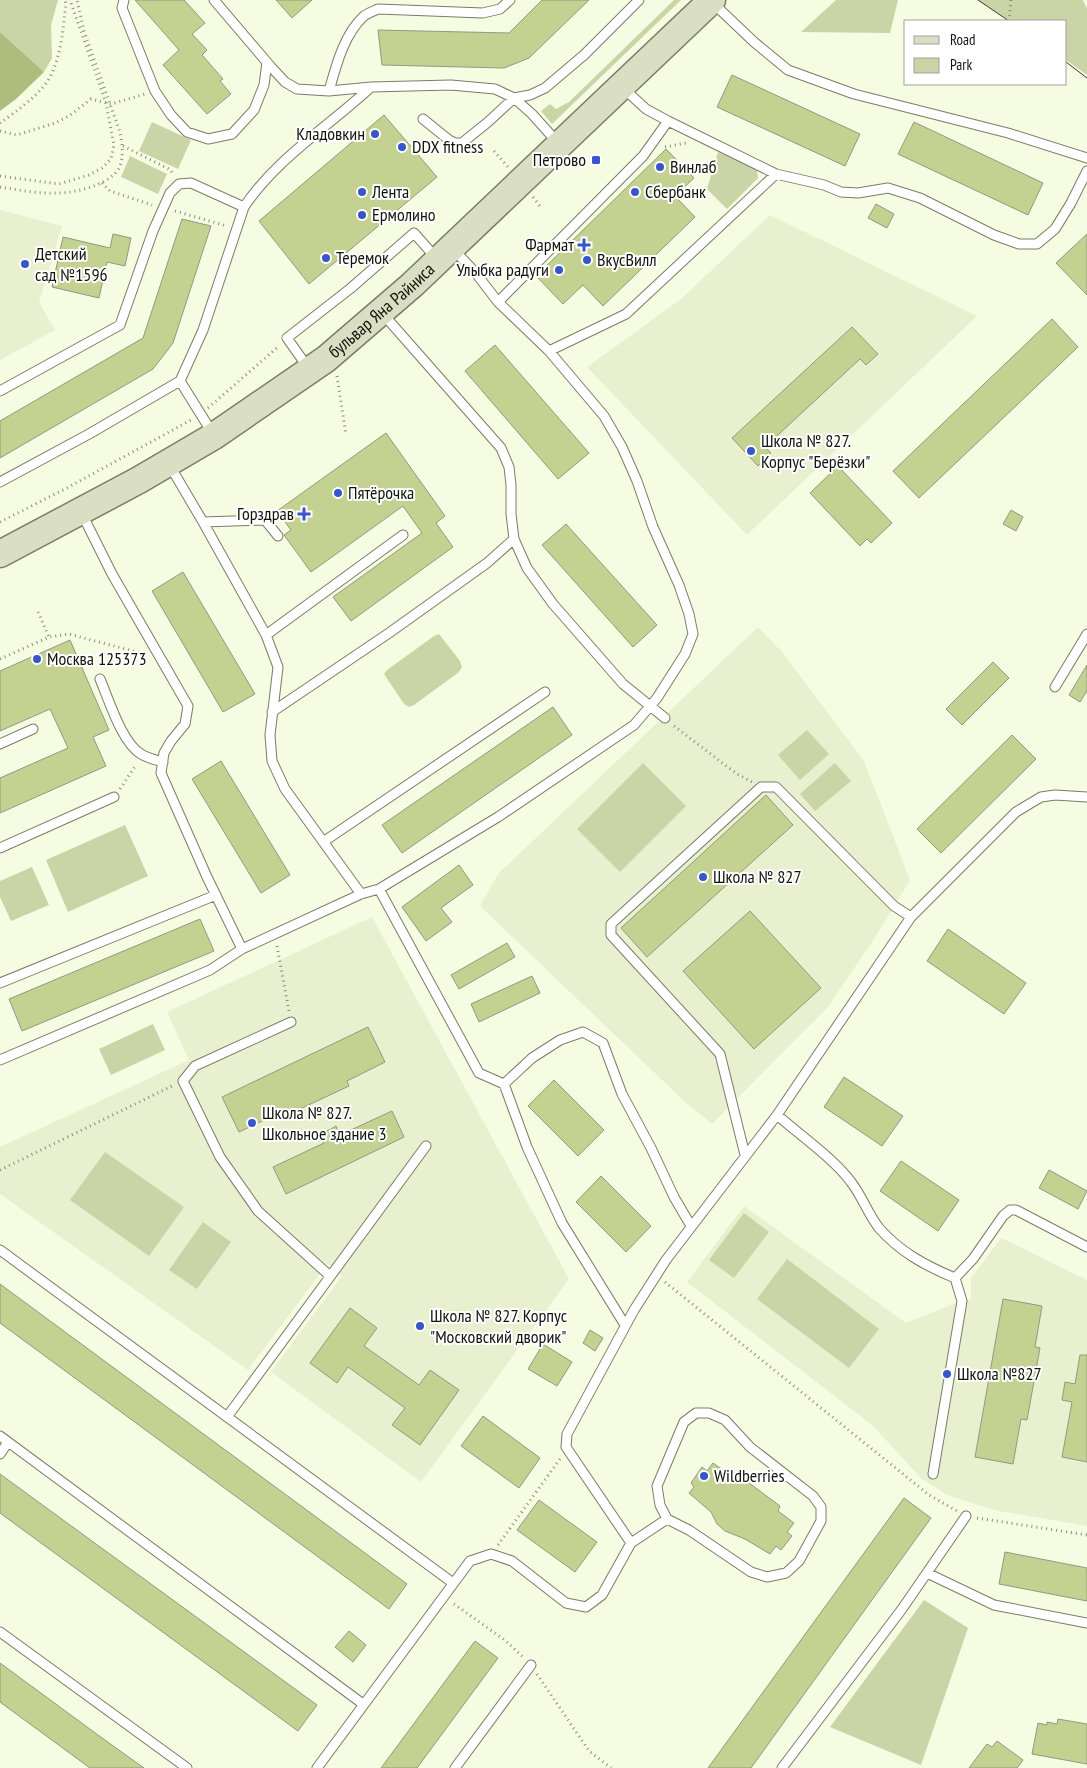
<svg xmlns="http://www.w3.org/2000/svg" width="1087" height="1768" font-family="'PT Sans Narrow',sans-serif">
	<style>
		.built { fill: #e8f0cf }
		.green { fill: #cad4a6 }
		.forest { fill: #aebc7d }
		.building { fill: #c3d191; stroke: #939981 }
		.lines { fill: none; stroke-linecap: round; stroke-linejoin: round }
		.lane-casing { stroke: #787e67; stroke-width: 11 }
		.secondary-casing { stroke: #787e67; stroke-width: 29 }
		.path { stroke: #8a8f7d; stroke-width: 3; stroke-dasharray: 1 4; stroke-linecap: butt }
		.lane { stroke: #fff; stroke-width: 9 }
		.secondary { stroke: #dadec2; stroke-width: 26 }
		.tram { stroke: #34372b; stroke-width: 1 }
		.poi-dot { fill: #3956c8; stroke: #fff; stroke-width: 2 }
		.labels { text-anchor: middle; stroke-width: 4; stroke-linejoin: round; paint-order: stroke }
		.poi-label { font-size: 18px; fill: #13150c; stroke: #fff; text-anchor: start }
		.street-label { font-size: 18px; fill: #13150c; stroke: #fff }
	</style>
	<rect width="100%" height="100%" fill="#f5fce2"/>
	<path class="built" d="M0,210L62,226L39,302L55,330L0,360Z
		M770,215L977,316L747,535L587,367L681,299Z
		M758,627L782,652L864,761L910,880L874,939L827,1008L712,1124L684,1101L480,906L498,874Z
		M372,917L569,1279L421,1482L271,1372L342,1276L327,1264L248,1370L0,1194V1147L189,1060L167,1012Z
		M744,1206L906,1323L961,1301L971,1299V1278L1001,1238L1087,1280V1526L994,1510L947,1495L921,1478L872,1425L687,1282Z"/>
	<path class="green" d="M0,0H58L51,25L52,58L44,72L0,32Z
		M674,0H681L552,124L541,111L550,104L556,109L569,102Z
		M836,0H898L890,33L801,32Z
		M978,0H1083L1087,9V75L1066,60V21H1010Z
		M152,122L191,140L178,169L139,151Z
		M718,152L757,170L758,178L727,209L707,189Z
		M130,156L167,174L158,194L121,177Z
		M439,634L460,661L462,667L459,672L414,705L409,707L404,704L384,674L387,670L434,636Z
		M807,730L829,754L800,780L778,755Z
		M643,763L686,806L620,872L577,829Z
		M835,763L851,781L815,811L800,794Z
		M125,825L148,876L68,912L46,860Z
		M32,867L49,905L11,921L0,897V881Z
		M153,1024L165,1050L111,1075L99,1049Z
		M105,1152L184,1207L149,1256L70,1200Z
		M744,1213L769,1232L734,1278L709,1260Z
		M203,1222L231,1242L197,1289L169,1270Z
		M787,1259L879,1329L849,1368L757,1299Z
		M924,1600L968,1628L921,1765L830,1727Z"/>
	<path class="forest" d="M0,32L44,72L16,99L0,111Z"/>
	<path class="building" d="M135,0H184L205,23L192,34L207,50L202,55L223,79L220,81L231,94L207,114L163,65L179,50Z
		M276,0H312L292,18Z
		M542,0H589L529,58L504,68L382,65L378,30L509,33Z
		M732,75L860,134L845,166L717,107Z
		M384,115L437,177L309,284L259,221Z
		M914,122L1043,183L1028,215L898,154Z
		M666,149L694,178L675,196L695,217L603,306L583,285L563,304L536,276Z
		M876,204L894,214L887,228L868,218Z
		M182,219L211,226L173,343L153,369L0,458V421L143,338Z
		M113,234L131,238L125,266L107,262L99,298L52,287L63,237L110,248Z
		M1087,234V295L1056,263Z
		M1052,319L1078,347L919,498L893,471Z
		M852,327L878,354L866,365L860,359L765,447L771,453L758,466L732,438Z
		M495,345L589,453L558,479L465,371Z
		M386,433L445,516L436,523L453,547L351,621L333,597L422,533L403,506L311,572L284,535L291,530L277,511Z
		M838,466L892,523L871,543L867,539L860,546L810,493Z
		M1011,510L1023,517L1016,531L1003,524Z
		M566,524L657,625L633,647L542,545Z
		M183,572L255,694L223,712L152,591Z
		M70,640L109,730L93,737L106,766L0,813V778L68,748L50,709L0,731V671Z
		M993,662L1009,678L962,725L946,709Z
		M1087,665V691L1080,702L1069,695Z
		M553,707L572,735L402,853L382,825Z
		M1012,735L1036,759L941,853L917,829Z
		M221,761L290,875L261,893L192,779Z
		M766,795L793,825L647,957L621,928Z
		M459,865L473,885L441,908L452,922L426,941L402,907Z
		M750,911L821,988L754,1049L683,971Z
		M200,919L214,951L22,1031L9,999Z
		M948,929L1026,983L1004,1014L927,961Z
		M507,943L515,957L459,989L451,975Z
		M532,976L540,993L479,1022L471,1004Z
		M368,1027L385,1062L347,1081L349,1086L283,1117L281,1112L239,1132L222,1097Z
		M844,1077L903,1116L882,1146L824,1107Z
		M554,1080L604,1130L578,1156L528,1106Z
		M392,1111L404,1137L286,1194L273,1167L324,1143L320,1134L331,1129L336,1126L340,1135Z
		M901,1161L959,1200L938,1231L880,1191Z
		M1049,1170L1087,1191L1078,1209L1039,1188Z
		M601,1176L651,1226L626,1252L576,1202Z
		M0,1284L407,1584L389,1609L0,1323Z
		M1003,1299L1042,1306L1035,1347L1040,1348L1027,1420L1021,1419L1013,1464L975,1457Z
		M350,1308L377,1328L364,1346L419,1385L430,1370L459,1390L420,1445L392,1425L405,1408L348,1367L337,1383L310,1363Z
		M590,1330L603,1338L595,1351L583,1343Z
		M543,1344L572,1362L557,1386L528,1369Z
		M1080,1355H1087V1462L1062,1457L1072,1402L1062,1400L1065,1382L1075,1384Z
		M483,1416L540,1458L519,1488L461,1446Z
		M713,1463L730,1475L733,1471L780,1506L778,1511L794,1523L787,1532L792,1536L781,1550L776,1546L770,1554L745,1539L725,1531L717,1524L711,1512L689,1493L694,1487L691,1483L702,1467L707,1471Z
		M0,1474L317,1705L298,1731L0,1513Z
		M904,1498L931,1518L792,1711L751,1768H708Z
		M539,1500L597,1542L575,1572L517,1530Z
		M1005,1552L1087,1568V1601L999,1584Z
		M349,1631L366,1645L353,1662L335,1647Z
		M475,1641L498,1658L417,1768H381Z
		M0,1663L98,1735L144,1768H90L0,1702Z
		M1058,1719L1087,1724V1764L1032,1754L1038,1723L1047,1725V1722L1057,1724Z
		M997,1741L1023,1760L1017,1768H969L987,1744L992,1747Z"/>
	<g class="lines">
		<g class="lane-casing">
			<path id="lane" d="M124,0L122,8L155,91L171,115L187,132L208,139L232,134L254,110L264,85L267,62
				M214,0L271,67L285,82L297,89L329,91L371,87L451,85L495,89L514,98L532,114L558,143
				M713,3L754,42L788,70L854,94L1008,133L1087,158
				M329,91C336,66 344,34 364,16C368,13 374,11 378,9L483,13L500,9L510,0
				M423,119L449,140L455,143H462L488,122L514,98L530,95L545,88L584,55L639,0
				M668,121L776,174
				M498,302L643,156L668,121L646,109L622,87
				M383,314L501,448L509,467L511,485V514L514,539L527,568L553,604L623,684L665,718
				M549,351L626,314L776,174L824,185L841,192L858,193L888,188L920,198L994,235L1019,244H1037L1055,229L1071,203L1087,171
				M309,369L287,338L351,288L414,233L436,258
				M180,381L213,434
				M0,391L120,325L153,231L170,193L179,184L191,183L244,207C276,159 329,126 371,87
				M170,466L203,522L265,520L278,536
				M0,482L89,434L180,381L203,330L244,207
				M82,514L112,574L188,706L185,724L171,741L164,753L161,773L207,877L242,949
				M203,522L266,635L278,667L270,735L272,761L285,789L361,894
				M266,635L403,535
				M100,679C109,700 122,743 141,754C147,758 156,760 163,762
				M1055,687L1087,634
				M272,712L389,633L487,563L514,539
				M0,744L33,729
				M323,842L545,692
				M0,848L114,797
				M379,889L479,1073L504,1084L527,1147L562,1223L625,1325
				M0,983L216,895
				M291,1022L195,1066L183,1081L220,1157L258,1211L330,1276
				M0,1060L210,970L242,949L361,894L379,889L498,817L634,725L657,698L685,654L693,634L689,614L679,585L653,527L637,481L622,447L604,416L549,351L498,302L475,272L453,249
				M504,1084L532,1058L560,1040L583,1032L603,1043L622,1094L651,1148L674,1197L691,1226
				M777,1115C799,1134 834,1159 851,1182C862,1196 868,1214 879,1228C900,1252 926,1266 955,1278L973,1259L1003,1216L1010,1210H1016L1087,1247
				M745,1155L720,1054L611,935V924L761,787H776L894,906L911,917
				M0,1250L453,1583
				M227,1417L426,1146
				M0,1436L363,1704
				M0,1454L8,1442
				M933,1474L962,1301L955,1278
				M631,1543L667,1519L689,1530L751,1572L767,1577L786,1573L799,1561L821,1521V1507L813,1496L750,1447L725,1420L709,1413H696L684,1422L657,1486L660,1505L667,1519
				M927,1573L994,1605L1087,1623
				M0,1632L187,1768
				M317,1768L470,1561L491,1554L512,1561L566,1603L586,1607L602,1595L631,1543L566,1447L567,1434L634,1310L666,1260L777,1115L911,917L1016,812L1041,797L1055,795L1087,797
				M455,1768L531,1665
				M782,1768L902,1609L966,1516"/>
		</g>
		<g class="secondary-casing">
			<g id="secondary">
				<path id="s1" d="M0,554L139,480L214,436L326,359L412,285L712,0"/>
			</g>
		</g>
		<path class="path" d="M1009,21L1011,0
			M0,123C17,111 44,92 52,73C62,51 63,27 66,4L65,0
			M0,131L17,135L55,123L69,116L91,99L111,104L145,94
			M123,146L171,170L173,175
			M665,147L686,143
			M494,151L508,167
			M0,176L59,184L89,175L102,168L111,159L114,145L106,103L70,0
			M102,183L110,191L152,205
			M0,187C19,190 39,194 58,193C76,193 113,184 120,166C124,155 122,143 120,132L84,31L77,0
			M533,197L542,209
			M175,211L227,226
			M337,376L346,435
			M208,408L279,346
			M0,522L67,488L191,420
			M38,612L49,637
			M0,659L49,637L69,634L144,654
			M674,726L737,774L752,782
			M120,789L136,765
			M277,946L289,1011
			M0,1170L172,1086
			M665,1282L929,1495L957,1511
			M977,1518L1087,1535
			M498,1545L560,1459
			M454,1604L506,1641L524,1658
			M537,1674L589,1751L611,1768"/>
		<use href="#lane" class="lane"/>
		<use href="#secondary" class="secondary"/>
		<path class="tram" d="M978,0L1009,21
			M1066,62L1087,78"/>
	</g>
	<g class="poi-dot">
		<circle cx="375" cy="134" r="5"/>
		<circle cx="402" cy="147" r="5"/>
		<rect x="591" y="155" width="10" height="10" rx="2.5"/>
		<circle cx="660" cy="167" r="5"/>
		<circle cx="362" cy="192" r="5"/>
		<circle cx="635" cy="192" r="5"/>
		<circle cx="362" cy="215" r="5"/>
		<path d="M581.5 237.5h5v5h5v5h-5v5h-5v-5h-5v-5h5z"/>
		<circle cx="326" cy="258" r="5"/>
		<circle cx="587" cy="260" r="5"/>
		<circle cx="25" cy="264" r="5"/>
		<circle cx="559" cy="270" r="5"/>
		<circle cx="751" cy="451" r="5"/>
		<circle cx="338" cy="493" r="5"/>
		<path d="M301.5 506.5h5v5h5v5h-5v5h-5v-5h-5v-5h5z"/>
		<circle cx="37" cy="659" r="5"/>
		<circle cx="703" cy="877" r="5"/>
		<circle cx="252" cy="1123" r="5"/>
		<circle cx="420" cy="1326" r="5"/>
		<circle cx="947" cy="1374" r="5"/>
		<circle cx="704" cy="1476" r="5"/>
	</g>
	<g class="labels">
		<g class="poi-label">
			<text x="365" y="140" text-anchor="end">Кладовкин</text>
			<text x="412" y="153">DDX fitness</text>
			<text x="586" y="166" text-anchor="end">Петрово</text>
			<text x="670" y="173">Винлаб</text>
			<text x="372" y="198">Лента</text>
			<text x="645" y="198">Сбербанк</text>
			<text x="372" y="221">Ермолино</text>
			<text x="574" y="251" text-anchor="end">Фармат</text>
			<text x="35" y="260">Детский<tspan x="35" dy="21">сад №1596</tspan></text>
			<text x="336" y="264">Теремок</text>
			<text x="597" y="266">ВкусВилл</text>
			<text x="549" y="276" text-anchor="end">Улыбка радуги</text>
			<text x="761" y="447">Школа № 827.<tspan x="761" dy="21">Корпус "Берёзки"</tspan></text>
			<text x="348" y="499">Пятёрочка</text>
			<text x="294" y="520" text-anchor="end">Горздрав</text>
			<text x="47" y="665">Москва 125373</text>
			<text x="713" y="883">Школа № 827</text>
			<text x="262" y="1119">Школа № 827.<tspan x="262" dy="21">Школьное здание 3</tspan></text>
			<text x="430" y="1322">Школа № 827. Корпус<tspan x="430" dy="21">"Московский дворик"</tspan></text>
			<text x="957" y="1380">Школа №827</text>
			<text x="714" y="1482">Wildberries</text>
		</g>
		<g class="street-label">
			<text dy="6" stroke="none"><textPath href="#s1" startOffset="454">бульвар Яна Райниса</textPath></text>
		</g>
	</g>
	<rect x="904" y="20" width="162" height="65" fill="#ffffff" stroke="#a1a19e"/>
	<rect x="914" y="36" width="25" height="8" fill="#dadec2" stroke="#a1a19e"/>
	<text x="950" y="45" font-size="15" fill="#13150c">Road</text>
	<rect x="914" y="58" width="25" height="15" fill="#cad4a6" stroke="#a1a19e"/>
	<text x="950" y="70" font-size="15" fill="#13150c">Park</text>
</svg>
